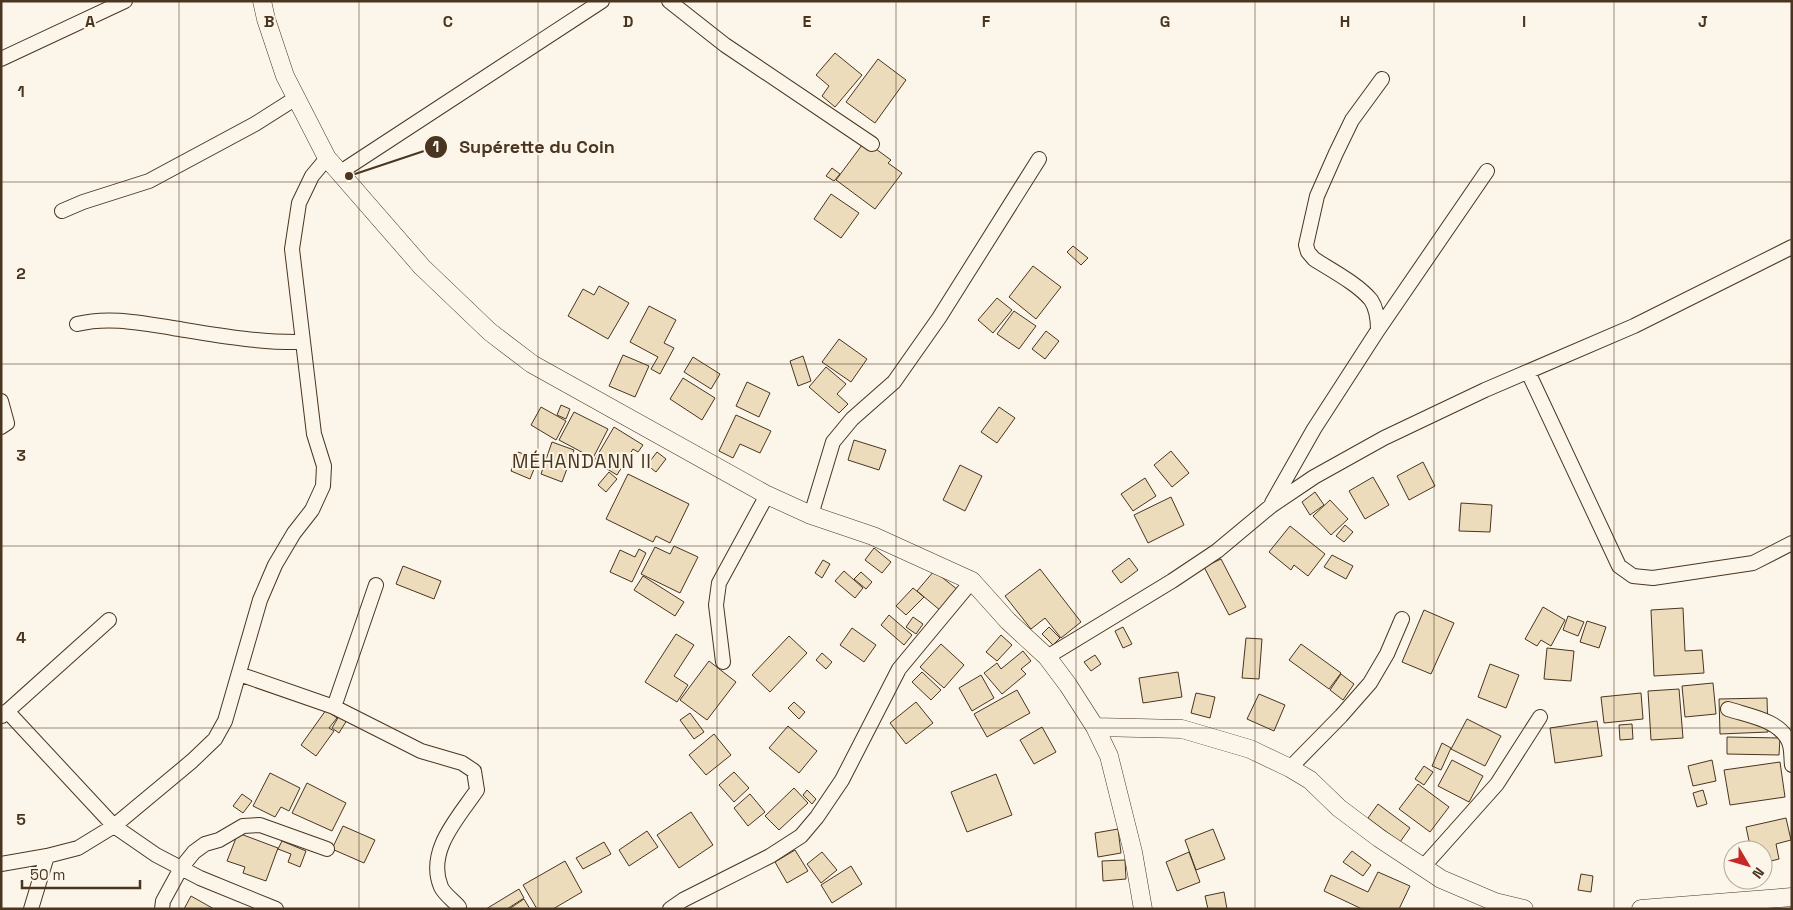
<svg xmlns="http://www.w3.org/2000/svg" width="1793" height="910" font-family="'Space Grotesk',sans-serif">
	<style>
		.building { fill: #ecdcbc; stroke: #4a3520 }
		.lines { fill: none; stroke-linecap: round; stroke-linejoin: round }
		.minor-casing { stroke: #4a3520; stroke-width: 16 }
		.tertiary-casing { stroke: #4a3520; stroke-width: 19 }
		.minor { stroke: #fbf6e9; stroke-width: 14 }
		.tertiary { stroke: #fbf6e9; stroke-width: 18 }
		.grid { fill: none; stroke: #4a3520; stroke-width: 1; stroke-opacity: 0.55 }
		.labels { text-anchor: middle; stroke-width: 4; stroke-linejoin: round; paint-order: stroke }
		.quarter-label { font-size: 19px; letter-spacing: 1px; fill: #4a3520; stroke: #fbf6e9 }
		.grid-label { font-size: 16px; text-anchor: middle; font-weight: bold; fill: #4a3520; stroke: #fbf6e9; stroke-width: 4; stroke-linejoin: round; paint-order: stroke }
		.leader { fill: none; stroke: #4a3520; stroke-width: 2 }
		.callout-dot { fill: #4a3520; stroke: #fbf6e9; stroke-width: 2 }
		.mark-label { font-size: 15px; text-anchor: middle; font-weight: bold; fill: #fff }
		.callout-label { font-size: 18px; text-anchor: middle; font-weight: bold; fill: #4a3520; stroke: #fbf6e9; stroke-width: 4; stroke-linejoin: round; paint-order: stroke }
	</style>
	<rect width="100%" height="100%" fill="#fbf6e9"/>
	<path class="building" d="M835,53L862,75L835,107L822,96L829,86L816,75Z
		M878,59L906,80L875,123L846,102Z
		M865,141L891,160L888,163L902,173L875,209L836,180Z
		M832,168L840,174L834,181L826,176Z
		M831,194L859,213L841,238L814,219Z
		M1073,246L1088,258L1081,265L1067,252Z
		M1033,266L1061,287L1036,319L1009,297Z
		M599,286L629,303L608,339L568,316L583,289L594,295Z
		M997,298L1012,310L993,333L978,320Z
		M649,306L676,320L664,343L674,348L660,374L651,369L658,357L630,342Z
		M1014,311L1036,326L1019,349L997,334Z
		M1046,331L1059,341L1045,359L1032,349Z
		M839,339L867,359L851,382L822,362Z
		M623,355L649,366L635,397L609,386Z
		M803,356L811,381L798,386L790,361Z
		M693,357L720,374L711,389L684,372Z
		M826,367L846,384L837,394L848,404L839,413L809,387Z
		M683,378L715,398L702,420L670,399Z
		M747,382L770,393L759,417L736,406Z
		M561,405L570,409L566,419L557,415Z
		M541,407L566,421L556,440L531,425Z
		M999,407L1015,418L997,443L981,432Z
		M574,412L608,429L593,458L559,440Z
		M736,415L771,431L760,453L740,444L733,458L719,451Z
		M614,427L643,445L638,452L633,449L617,475L594,461Z
		M854,440L886,450L879,470L848,460Z
		M552,442L574,450L562,482L541,474Z
		M1171,451L1189,473L1172,487L1154,465Z
		M518,452L538,459L530,479L511,471Z
		M657,452L666,459L656,472L647,465Z
		M1423,462L1435,486L1409,500L1397,476Z
		M960,465L982,476L965,511L943,500Z
		M609,472L617,479L606,492L598,485Z
		M628,474L689,504L670,543L656,536L653,542L606,519Z
		M1373,477L1389,505L1365,519L1349,491Z
		M1145,478L1156,496L1133,511L1121,494Z
		M1315,492L1324,505L1310,515L1302,502Z
		M1171,497L1184,525L1148,543L1134,515Z
		M1330,500L1348,519L1331,535L1313,516Z
		M1461,503L1492,505L1490,532L1459,531Z
		M1345,525L1353,532L1344,542L1336,536Z
		M1290,526L1325,554L1308,576L1294,565L1291,570L1269,552Z
		M674,546L698,557L680,593L641,574L655,547L670,554Z
		M874,548L891,562L882,573L865,560Z
		M639,549L646,553L632,582L610,572L620,550L635,557Z
		M1332,555L1353,566L1346,579L1324,567Z
		M1129,558L1138,570L1121,583L1112,571Z
		M1221,559L1246,607L1229,615L1204,567Z
		M823,560L830,564L822,578L815,573Z
		M403,566L441,581L434,599L396,584Z
		M1040,569L1081,622L1061,638L1045,618L1031,629L1005,596Z
		M844,571L863,588L855,598L835,581Z
		M934,571L958,590L941,611L917,591Z
		M861,572L872,582L866,589L854,579Z
		M643,576L684,602L675,616L634,590Z
		M913,588L924,597L906,615L896,606Z
		M1543,607L1565,620L1551,646L1541,640L1537,646L1525,639Z
		M1683,608L1685,651L1702,650L1704,673L1654,676L1651,610Z
		M1424,610L1454,623L1431,674L1402,662Z
		M889,615L912,635L904,645L881,625Z
		M1568,616L1584,622L1578,636L1563,630Z
		M913,617L923,624L916,634L906,627Z
		M1587,621L1606,627L1599,648L1580,642Z
		M1049,627L1060,638L1053,645L1042,634Z
		M1123,627L1132,644L1123,648L1115,631Z
		M852,628L876,645L864,662L840,645Z
		M676,634L694,645L674,676L688,685L677,702L645,682Z
		M1001,635L1012,645L997,661L986,652Z
		M789,636L807,653L770,692L752,675Z
		M1246,638L1262,639L1259,679L1242,678Z
		M941,644L964,665L944,688L920,667Z
		M1301,644L1341,673L1329,689L1289,660Z
		M1547,648L1574,651L1571,681L1544,679Z
		M1023,651L1031,661L1021,669L1026,674L1002,694L984,673L997,663L1001,669Z
		M822,653L832,662L826,669L816,660Z
		M1095,655L1101,664L1091,671L1084,662Z
		M709,661L736,682L707,720L680,700Z
		M1490,664L1519,675L1506,708L1478,697Z
		M922,672L941,690L931,700L912,682Z
		M1178,672L1182,697L1143,703L1139,678Z
		M1341,674L1354,684L1343,700L1330,690Z
		M981,675L994,698L972,711L959,688Z
		M1713,683L1716,714L1685,717L1682,686Z
		M1679,689L1683,738L1651,740L1648,691Z
		M1017,690L1030,713L987,737L974,714Z
		M1196,693L1215,697L1210,718L1191,713Z
		M1641,693L1643,719L1604,723L1601,697Z
		M1259,694L1285,705L1274,731L1247,719Z
		M1767,698L1768,732L1720,734L1719,699Z
		M794,702L805,712L799,719L788,708Z
		M916,702L933,723L906,744L890,723Z
		M326,710L337,718L329,728L334,731L316,756L301,745Z
		M690,713L704,732L694,739L680,720Z
		M339,716L347,720L339,733L332,728Z
		M1467,719L1501,736L1485,766L1451,749Z
		M1597,721L1602,756L1555,763L1550,728Z
		M1632,724L1633,739L1620,740L1619,725Z
		M788,726L817,751L799,773L769,748Z
		M1042,727L1056,752L1034,764L1020,740Z
		M714,734L731,755L706,775L689,755Z
		M1727,737L1780,738L1779,755L1727,754Z
		M1442,743L1451,748L1441,770L1432,766Z
		M1452,760L1483,776L1469,802L1438,786Z
		M1712,760L1716,781L1693,786L1688,766Z
		M1780,762L1785,797L1730,805L1724,770Z
		M1424,766L1433,772L1424,785L1415,779Z
		M734,772L749,788L734,802L719,785Z
		M270,773L300,788L289,811L281,807L275,817L253,806Z
		M996,774L1012,815L967,832L951,792Z
		M307,783L346,803L332,831L292,813Z
		M1418,784L1449,807L1430,832L1399,809Z
		M794,788L808,803L779,830L765,816Z
		M807,790L816,799L812,804L803,795Z
		M1703,790L1707,804L1697,807L1693,793Z
		M242,794L252,801L243,813L233,806Z
		M750,794L765,812L748,826L734,808Z
		M1378,804L1410,828L1400,842L1368,818Z
		M691,812L713,845L679,868L657,835Z
		M1786,818L1791,840L1776,844L1779,859L1763,863V850H1751L1746,827Z
		M343,826L375,840L364,863L332,849Z
		M1118,829L1121,853L1098,857L1095,833Z
		M1213,829L1225,859L1196,870L1185,840Z
		M647,831L658,847L629,866L619,850Z
		M238,833L278,848L266,881L243,873L245,867L227,861Z
		M282,841L306,851L300,867L288,862L291,854L278,849Z
		M604,842L611,854L583,869L576,858Z
		M795,850L808,871L787,883L775,862Z
		M1352,851L1371,865L1363,876L1343,862Z
		M822,852L837,870L821,883L807,864Z
		M1189,852L1200,882L1177,891L1166,862Z
		M1125,860L1126,879L1103,881L1102,861Z
		M565,861L582,892L553,909H537L523,885Z
		M851,866L862,884L832,903L821,885Z
		M1378,872L1410,886L1399,909H1362L1324,891L1331,875L1368,892Z
		M1581,874L1593,876L1591,892L1578,890Z
		M519,889L524,898L507,909H486Z
		M1224,892L1227,909H1208L1205,896Z
		M191,896L214,909H184Z
		M524,899L530,909H509Z"/>
	<g class="lines">
		<g class="minor-casing">
			<path id="minor" d="M669,1L725,45L872,144
				M1,59L125,1
				M339,173L602,1
				M62,211L83,202L149,181L255,124L296,98
				M77,324C109,316 141,323 173,328C216,335 259,343 303,342
				M1378,330C1378,320 1377,309 1371,300C1358,284 1331,270 1314,259L1308,252L1306,245L1317,196L1336,153L1352,120L1382,79
				M1528,372L1619,566L1633,576L1653,578L1753,563L1792,543
				M1,401L7,423L1,427
				M1272,503L1314,429L1378,330L1487,171
				M811,515L833,442L852,419L894,382L939,318L1039,159
				M1047,657L1172,581L1217,551L1271,506L1314,477L1384,438L1485,390L1634,326L1792,247
				M723,662L716,605L719,583L767,495
				M239,674L334,707L421,751L462,763L474,771L477,790C458,818 426,851 441,887C444,894 454,901 459,907
				M334,707L376,585
				M1728,709C1749,716 1780,720 1789,742C1792,749 1791,758 1792,765
				M7,711L114,826L156,855L200,878L276,909
				M2,716L109,620
				M1290,768L1341,716L1370,683L1387,654L1402,619
				M1,864L47,856L78,848L114,826L192,761L215,739L225,721L260,600L275,565L294,533L312,510L323,486L324,466L314,434L292,249L299,203L312,176L327,158
				M1423,867L1497,784L1540,717
				M31,909L47,856
				M162,909L163,901L181,868L194,852L205,844L219,840L243,826L260,825L327,849
				M670,909L683,900L770,856L801,836L817,817L842,780L899,669L972,581"/>
		</g>
		<g class="tertiary-casing">
			<path id="tertiary" d="M262,1L266,19L285,76L327,158L422,267L490,332L532,364L767,495L811,515L873,536L972,581L1008,621L1047,657L1068,685L1095,727L1109,756L1133,852L1143,909
				M1095,727L1182,729L1250,749L1290,768L1310,780L1339,808L1379,838L1441,879L1495,902L1524,909
				M1641,909L1792,897"/>
		</g>
		<use href="#minor" class="minor"/>
		<use href="#tertiary" class="tertiary"/>
	</g>
	<path class="grid" d="M179,1V909M359,1V909M538,1V909M717,1V909M896,1V909M1076,1V909M1255,1V909M1434,1V909M1614,1V909M1,182H1792M1,364H1792M1,546H1792M1,728H1792"/>
	<g class="labels">
		<g class="quarter-label">
			<text x="582" y="468">MÉHANDANN II</text>
		</g>
	</g>
	<g class="grid-label">
		<text x="90" y="27">A</text>
		<text x="269" y="27">B</text>
		<text x="448" y="27">C</text>
		<text x="628" y="27">D</text>
		<text x="807" y="27">E</text>
		<text x="986" y="27">F</text>
		<text x="1165" y="27">G</text>
		<text x="1345" y="27">H</text>
		<text x="1524" y="27">I</text>
		<text x="1703" y="27">J</text>
		<text x="21" y="97">1</text>
		<text x="21" y="279">2</text>
		<text x="21" y="461">3</text>
		<text x="21" y="643">4</text>
		<text x="21" y="825">5</text>
	</g>
	<path class="leader" d="M349 176L436 147"/>
	<g class="callout-dot">
		<circle cx="349" cy="176" r="5"/>
		<circle cx="436" cy="147" r="12"/>
	</g>
	<g class="mark-label">
		<text x="436" y="152">1</text>
	</g>
	<g class="callout-label">
		<text x="537" y="153">Supérette du Coin</text>
	</g>
	<rect width="1793" height="910" fill="none" stroke="#4a3520" stroke-width="5"/>
	<g transform="translate(1748 865) rotate(128)"><circle r="24" fill="#fbf6e9" stroke="#b4a999"/>
	<path d="M0-4L9 19L0 12L-9 19Z" fill="#c62828"/>
	<text y="-8" font-size="14" font-weight="bold" text-anchor="middle" fill="#4a3520">N</text>
	</g>
	<path d="M22 880v8h118v-8" fill="none" stroke="#4a3520" stroke-width="2.5"/>
	<text x="30" y="880" font-size="15" fill="#4a3520" stroke="#fbf6e9" stroke-width="4" paint-order="stroke">50 m</text>
</svg>
